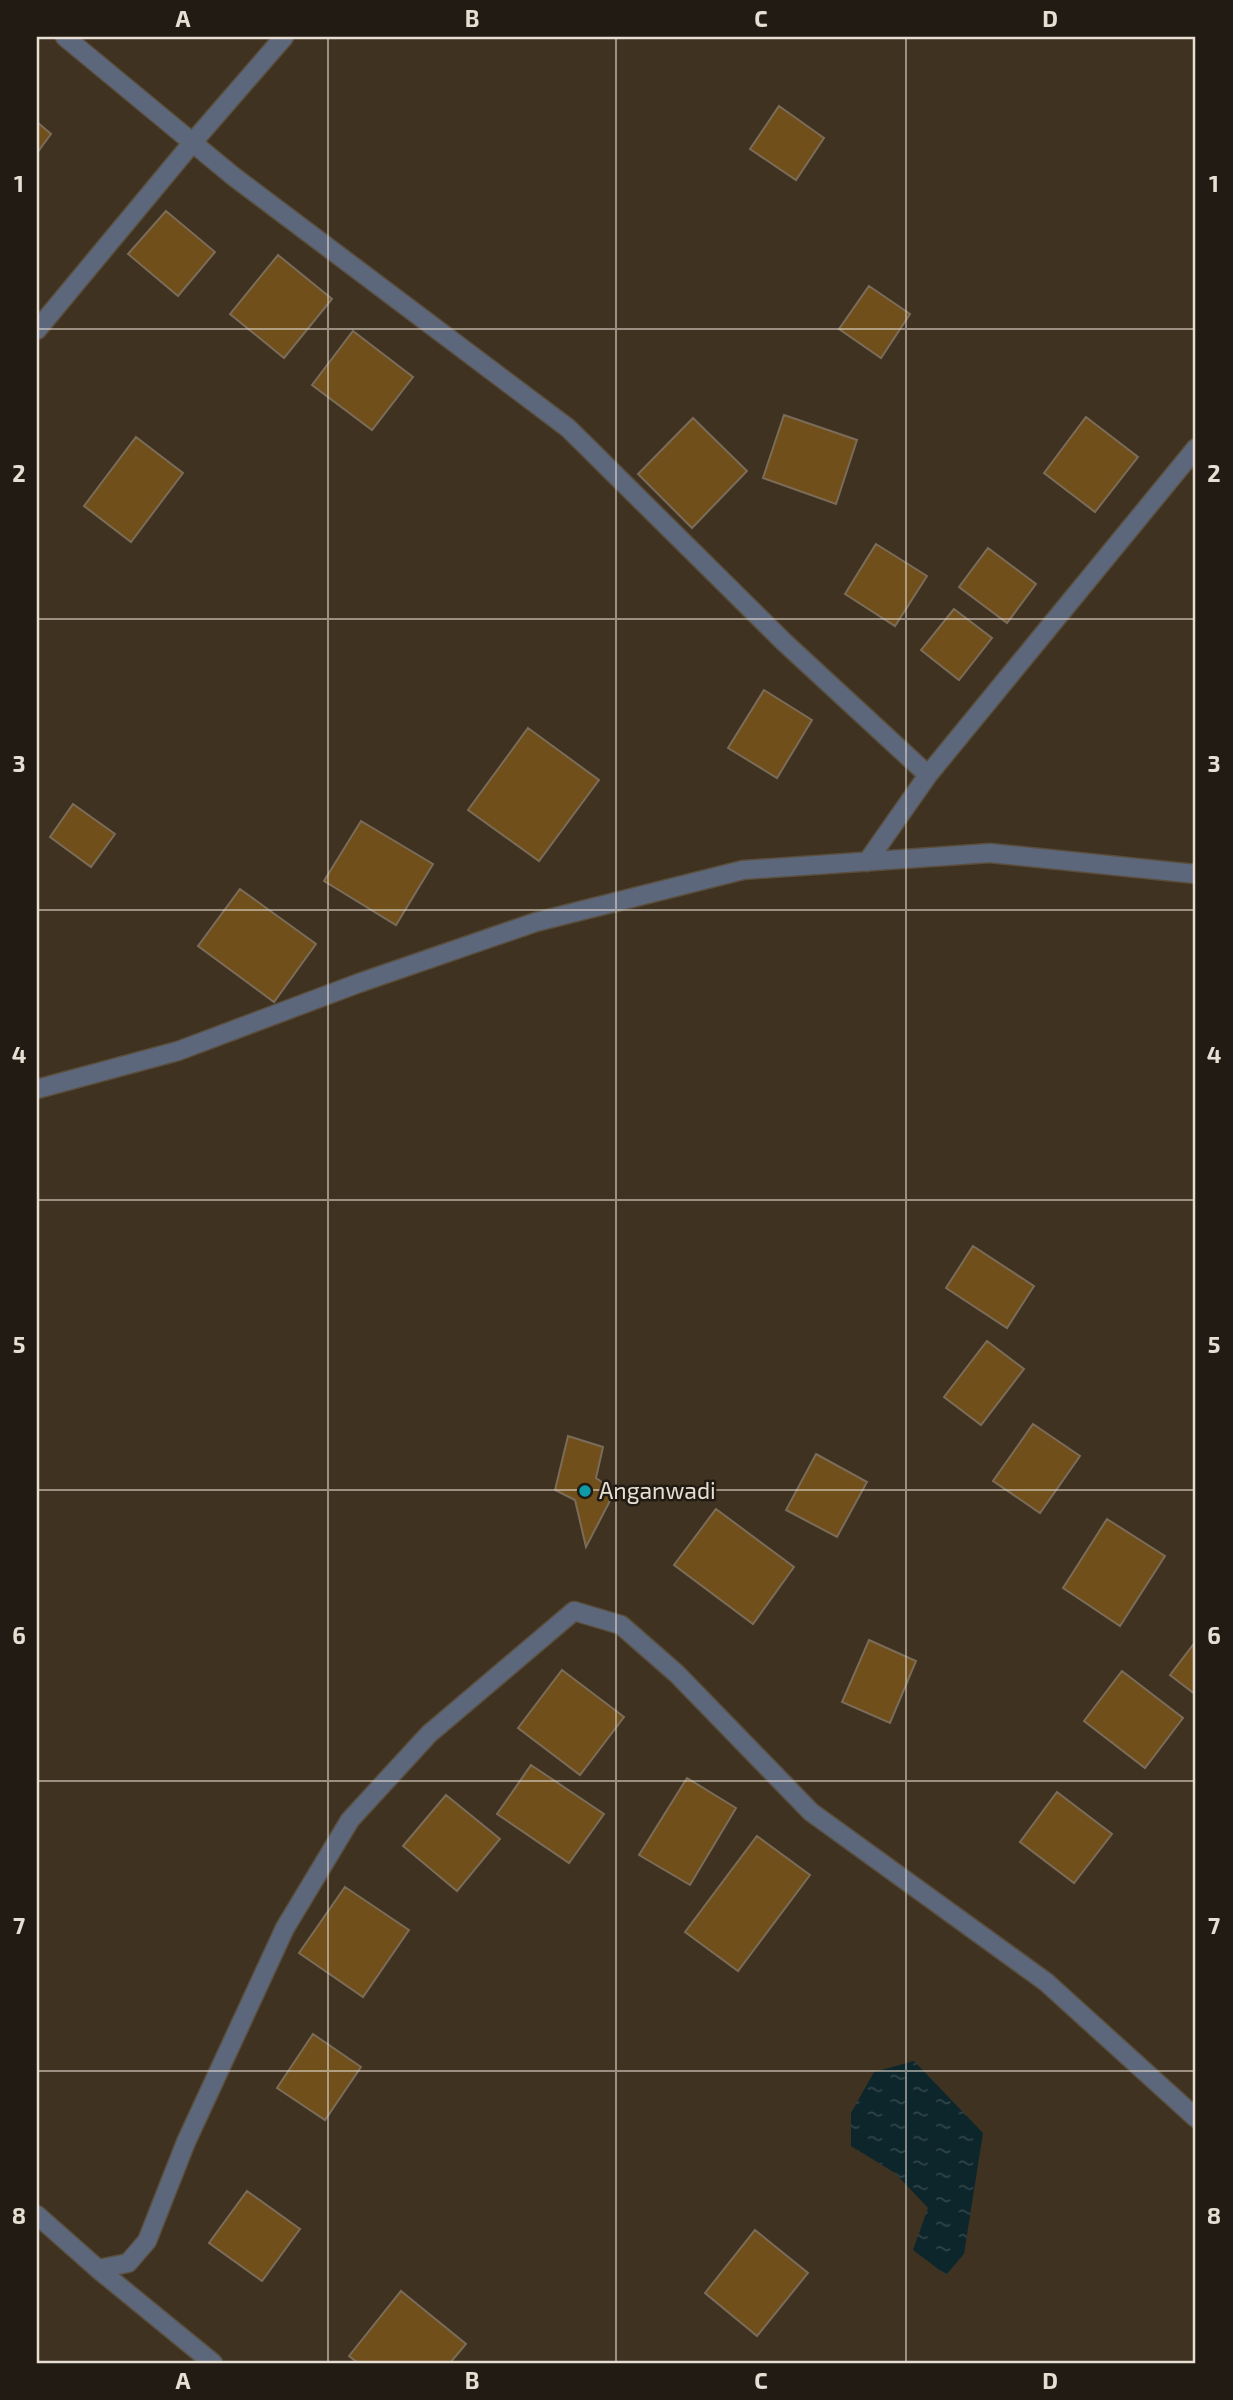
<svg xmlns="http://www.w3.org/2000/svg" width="1233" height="2400" font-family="'Exo 2',sans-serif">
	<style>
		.water { fill: url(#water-ripples) }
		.building { fill: #704f1b; stroke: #7b6c59; stroke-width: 2 }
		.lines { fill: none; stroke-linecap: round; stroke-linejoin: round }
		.street-casing { stroke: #5a4e3d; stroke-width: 21 }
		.street { stroke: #5d677c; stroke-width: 18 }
		.grid { fill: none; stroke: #e8dfd4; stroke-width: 2; stroke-opacity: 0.55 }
		.culture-dot { fill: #0f9aa8; stroke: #211b13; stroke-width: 2.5 }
		.labels { text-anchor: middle; stroke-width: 5; stroke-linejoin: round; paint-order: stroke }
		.poi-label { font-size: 23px; fill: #e8dfd4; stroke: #211b13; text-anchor: start }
		.neatline { fill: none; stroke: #e8dfd4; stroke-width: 2.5 }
		.grid-label { font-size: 23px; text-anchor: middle; font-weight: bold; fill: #e8dfd4 }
	</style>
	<defs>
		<pattern id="water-ripples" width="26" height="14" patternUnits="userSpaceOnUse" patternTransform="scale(1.75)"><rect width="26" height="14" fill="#0d262b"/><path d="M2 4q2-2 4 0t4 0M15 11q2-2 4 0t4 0" fill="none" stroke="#304549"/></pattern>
	</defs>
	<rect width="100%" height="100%" fill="#3f3220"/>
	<path class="water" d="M914,2061L983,2133L964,2254L946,2275L913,2250L928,2208L895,2173L851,2146V2113L874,2072Z"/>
	<path class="building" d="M779,106L824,138L796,180L750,149Z
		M37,122L51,134L37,153Z
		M166,211L215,252L178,296L128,254Z
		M278,255L332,299L284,358L230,314Z
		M869,286L910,314L881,358L839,329Z
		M353,331L413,377L372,430L312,385Z
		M784,415L857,440L836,504L763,478Z
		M1086,417L1138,457L1095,512L1044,473Z
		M693,418L747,471L692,528L638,474Z
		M136,437L183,473L131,542L84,506Z
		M876,544L927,576L895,626L845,594Z
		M988,548L1036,584L1007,623L959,587Z
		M954,609L992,638L959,680L921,650Z
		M764,690L812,720L777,778L728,748Z
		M528,728L599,780L539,861L468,810Z
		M73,804L115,834L91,867L50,837Z
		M361,821L433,864L396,925L324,881Z
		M240,889L316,944L274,1002L198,946Z
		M973,1246L1034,1286L1007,1328L946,1288Z
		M987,1341L1024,1369L981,1425L944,1397Z
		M1033,1424L1080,1456L1040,1513L993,1481Z
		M568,1436L603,1447L596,1478L615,1491L586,1547L575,1500L555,1490Z
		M816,1454L867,1482L837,1537L786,1510Z
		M716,1509L794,1567L753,1624L674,1565Z
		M1107,1519L1165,1556L1120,1626L1063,1588Z
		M869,1640L916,1661L890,1723L842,1702Z
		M1196,1641V1695L1170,1675Z
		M562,1670L624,1717L580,1775L518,1728Z
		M1122,1671L1183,1718L1145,1768L1084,1721Z
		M531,1765L604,1814L569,1863L497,1814Z
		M687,1778L736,1808L690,1885L639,1855Z
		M1057,1792L1112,1834L1074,1883L1020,1842Z
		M446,1795L500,1839L457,1891L403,1846Z
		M757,1836L810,1875L738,1971L685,1932Z
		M345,1887L409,1930L363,1997L299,1953Z
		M313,2034L361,2067L325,2120L277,2088Z
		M247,2191L300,2229L262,2281L209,2243Z
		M755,2230L808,2273L757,2336L705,2293Z
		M401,2291L466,2344L450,2363H358L349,2356Z"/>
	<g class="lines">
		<g class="street-casing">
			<path id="street" d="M65,37L233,176L568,428L784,642L928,775L1196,448
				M37,330L193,142L284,37
				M867,862L928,775
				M37,1089L178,1051L359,983L536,922L743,870L990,853L1196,874
				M37,2215L98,2269L213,2363
				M98,2269L128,2263L147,2241L186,2142L285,1928L350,1820L429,1734L574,1611L621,1625L677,1674L811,1812L1046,1982L1196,2118"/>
		</g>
		<use href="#street" class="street"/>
	</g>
	<path class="grid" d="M328,37V2363M616,37V2363M906,37V2363M37,329H1196M37,619H1196M37,910H1196M37,1200H1196M37,1490H1196M37,1781H1196M37,2071H1196"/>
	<circle class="culture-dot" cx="585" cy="1491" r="7"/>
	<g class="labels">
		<g class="poi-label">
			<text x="599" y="1499">Anganwadi</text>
		</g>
	</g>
	<rect width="1233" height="2400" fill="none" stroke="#211b13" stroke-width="77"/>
	<rect x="38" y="38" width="1156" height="2324" class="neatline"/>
	<g class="grid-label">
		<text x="183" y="27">A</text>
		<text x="472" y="27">B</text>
		<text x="761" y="27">C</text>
		<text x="1050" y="27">D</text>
		<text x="19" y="192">1</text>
		<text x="1214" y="192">1</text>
		<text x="19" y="482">2</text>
		<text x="1214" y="482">2</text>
		<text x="19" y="772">3</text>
		<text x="1214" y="772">3</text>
		<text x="19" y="1063">4</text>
		<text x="1214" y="1063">4</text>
		<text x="19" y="1353">5</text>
		<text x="1214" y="1353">5</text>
		<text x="19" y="1644">6</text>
		<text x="1214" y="1644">6</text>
		<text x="19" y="1934">7</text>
		<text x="1214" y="1934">7</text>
		<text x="19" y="2224">8</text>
		<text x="1214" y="2224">8</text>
		<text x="183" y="2389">A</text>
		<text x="472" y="2389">B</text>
		<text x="761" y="2389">C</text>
		<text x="1050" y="2389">D</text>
	</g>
</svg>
